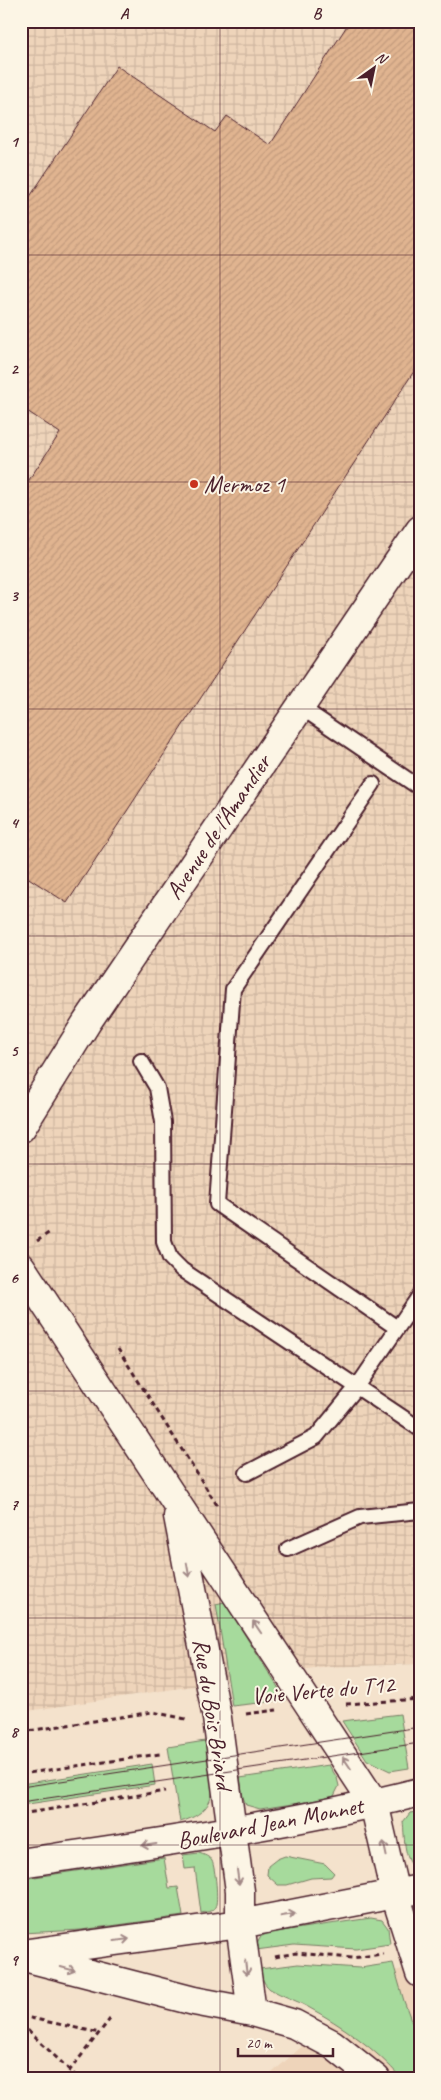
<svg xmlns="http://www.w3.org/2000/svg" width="441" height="2100" font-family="Caveat,sans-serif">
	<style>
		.built { fill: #eed4ba }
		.industrial { fill: url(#industrial-grid) }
		.grass { fill: #a6da9c; stroke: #787c64 }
		.building { fill: url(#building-hatch); stroke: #4a1f2b }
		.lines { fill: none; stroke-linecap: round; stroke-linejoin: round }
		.service-casing { stroke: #4a1f2b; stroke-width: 18 }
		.secondary-casing { stroke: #4a1f2b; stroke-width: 31 }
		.path { stroke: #4a1f2b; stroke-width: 3; stroke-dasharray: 5 4; stroke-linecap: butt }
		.service { stroke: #fcf5e5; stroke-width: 14 }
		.secondary { stroke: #fcf5e5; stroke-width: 28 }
		.tram { stroke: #4a1f2b; stroke-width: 1 }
		.oneway { stroke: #a38a88 }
		.grid { fill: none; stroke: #4a1f2b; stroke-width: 1; stroke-opacity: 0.55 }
		.poi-dot { fill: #c8321e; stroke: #fcf5e5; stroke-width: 2 }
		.labels { text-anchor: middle; stroke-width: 4; stroke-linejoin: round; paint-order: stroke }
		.poi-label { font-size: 24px; fill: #4a1f2b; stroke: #fcf5e5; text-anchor: start }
		.street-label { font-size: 24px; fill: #4a1f2b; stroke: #fcf5e5 }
		.neatline { fill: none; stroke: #4a1f2b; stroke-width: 2 }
		.grid-label { font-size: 16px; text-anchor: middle; font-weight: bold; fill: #4a1f2b }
	</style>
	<defs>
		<pattern id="industrial-grid" width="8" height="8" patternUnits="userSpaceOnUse" patternTransform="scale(1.25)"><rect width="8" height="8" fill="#eed4ba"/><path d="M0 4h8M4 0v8" fill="none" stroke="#ceb6a0"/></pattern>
		<pattern id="building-hatch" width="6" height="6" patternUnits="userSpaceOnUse" patternTransform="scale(1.25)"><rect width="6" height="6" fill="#e0b490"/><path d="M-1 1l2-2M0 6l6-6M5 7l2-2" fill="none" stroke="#c29a7c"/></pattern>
	</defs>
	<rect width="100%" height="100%" fill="#f4e2cc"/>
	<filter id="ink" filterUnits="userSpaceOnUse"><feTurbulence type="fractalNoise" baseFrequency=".02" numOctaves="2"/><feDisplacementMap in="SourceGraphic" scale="10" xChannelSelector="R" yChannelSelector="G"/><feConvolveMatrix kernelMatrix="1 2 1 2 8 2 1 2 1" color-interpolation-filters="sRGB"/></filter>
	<g filter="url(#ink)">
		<path class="built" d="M420,1964V2079H265L384,1974Z"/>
		<path class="industrial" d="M21,21H420V1664L321,1667L21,1712Z"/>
		<path class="grass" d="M224,1602L286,1700L232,1706L216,1604Z
			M400,1714L409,1768L390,1771L367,1760L342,1721Z
			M205,1741C213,1776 226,1809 180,1822L168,1747Z
			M152,1764L155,1785L21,1805V1784Z
			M329,1765L337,1778L339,1786L334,1796L325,1799L260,1809L246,1805L243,1797L240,1778Z
			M417,1812L420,1828V1871C403,1864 405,1839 403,1822L410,1813Z
			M199,1853C204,1855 209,1856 212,1861C215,1867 219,1902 215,1907C212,1912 206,1912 201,1913L195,1868L185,1869L183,1855Z
			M285,1856L325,1864L334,1873L331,1877L311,1878L287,1885H278L267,1875L268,1866L277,1859Z
			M164,1858L169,1888L178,1887L183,1916L81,1930L21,1933V1879Z
			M371,1918L382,1920L388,1928L390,1944L356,1949L294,1945L256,1950V1945L260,1937L268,1933Z
			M393,1963L404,2001L420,2044V2079H402C375,2048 343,2026 308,2007C296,2000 282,1996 270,1989C263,1983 262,1978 260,1969L298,1964L360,1968Z"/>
		<path class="building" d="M350,21H420V362L67,903L21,873V492L60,433L21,407V210L117,66L215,132L227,116L270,145Z"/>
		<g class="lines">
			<g class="service-casing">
				<path id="service" d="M299,706L420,788
					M373,784L233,989L217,1204L397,1328
					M141,1061L157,1088L163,1122L164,1242L170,1258L182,1270L420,1429
					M247,1473L316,1437L357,1387L420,1295
					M288,1549L360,1517L420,1511"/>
			</g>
			<g class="secondary-casing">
				<path id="secondary" d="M21,1128L87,1022L420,530
					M21,1267L374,1803L395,1894L420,1973
					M178,1516L217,1718L240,1891V1924L252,2012
					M21,1863C155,1843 289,1825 420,1792
					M21,1954L240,1924L420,1889
					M28,1958L194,2001L252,2012L294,2024L332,2044L376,2079"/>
			</g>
			<path class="path" d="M37,1241L50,1232
				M118,1349L217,1505
				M346,1704L420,1699
				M246,1714L277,1710
				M21,1732L153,1712L186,1719
				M21,1774L160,1754
				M21,1814L165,1791
				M275,1957L296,1953L352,1958L383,1954
				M21,2016L100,2033
				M21,2024L79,2079
				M63,2079L110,2019"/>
			<use href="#service" class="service"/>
			<use href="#secondary" class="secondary"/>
			<path class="tram" d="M21,1787L420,1727
				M21,1802L420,1743"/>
		</g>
		<defs><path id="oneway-shaft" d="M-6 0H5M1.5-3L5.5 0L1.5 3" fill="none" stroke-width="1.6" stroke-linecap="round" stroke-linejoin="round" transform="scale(1.25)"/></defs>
		<g class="oneway">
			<use href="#oneway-shaft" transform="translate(188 1570) rotate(80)"/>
			<use href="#oneway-shaft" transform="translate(257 1627) rotate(-124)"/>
			<use href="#oneway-shaft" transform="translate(347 1763) rotate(-124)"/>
			<use href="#oneway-shaft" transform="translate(149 1845) rotate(172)"/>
			<use href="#oneway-shaft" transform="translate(385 1849) rotate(-102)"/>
			<use href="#oneway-shaft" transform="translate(238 1877) rotate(82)"/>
			<use href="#oneway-shaft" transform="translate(288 1915) rotate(-10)"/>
			<use href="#oneway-shaft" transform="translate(122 1940) rotate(-8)"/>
			<use href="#oneway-shaft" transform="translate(246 1968) rotate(83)"/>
			<use href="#oneway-shaft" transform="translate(68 1969) rotate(15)"/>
		</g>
	</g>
	<path class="grid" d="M220,21V2079M21,255H420M21,482H420M21,709H420M21,936H420M21,1164H420M21,1391H420M21,1618H420M21,1845H420"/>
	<circle class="poi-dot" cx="194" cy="484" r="5"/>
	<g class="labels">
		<g class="poi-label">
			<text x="204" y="492">Mermoz 1</text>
		</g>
		<g class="street-label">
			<text transform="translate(218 827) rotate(-56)" y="8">Avenue de l'Amandier</text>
			<text transform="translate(323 1690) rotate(-5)" y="8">Voie Verte du T12</text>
			<text transform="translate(213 1714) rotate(81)" y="8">Rue du Bois Briard</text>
			<text transform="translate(270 1823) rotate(-11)" y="8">Boulevard Jean Monnet</text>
		</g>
	</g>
	<rect width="441" height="2100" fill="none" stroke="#fcf5e5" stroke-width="55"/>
	<g transform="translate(374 68) rotate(33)" stroke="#fcf5e5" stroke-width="4" paint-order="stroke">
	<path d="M0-4L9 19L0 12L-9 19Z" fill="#4a1f2b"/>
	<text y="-8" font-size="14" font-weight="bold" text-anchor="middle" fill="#4a1f2b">N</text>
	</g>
	<path d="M238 2048v8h95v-8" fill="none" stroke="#4a1f2b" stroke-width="2.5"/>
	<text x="246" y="2048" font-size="15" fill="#4a1f2b" stroke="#fcf5e5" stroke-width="4" paint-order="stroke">20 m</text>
	<rect x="28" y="28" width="386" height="2044" class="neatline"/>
	<g class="grid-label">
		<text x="124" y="19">A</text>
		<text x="317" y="19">B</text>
		<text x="14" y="147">1</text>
		<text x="14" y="374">2</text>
		<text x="14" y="601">3</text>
		<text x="14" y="828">4</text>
		<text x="14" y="1056">5</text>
		<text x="14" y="1283">6</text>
		<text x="14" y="1510">7</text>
		<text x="14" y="1737">8</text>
		<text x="14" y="1965">9</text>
	</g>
</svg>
